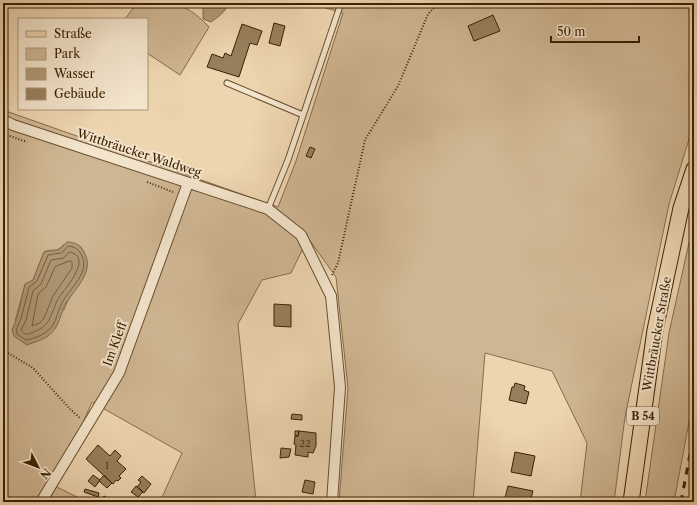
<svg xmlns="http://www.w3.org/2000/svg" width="697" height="505" font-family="'Libre Caslon Text',serif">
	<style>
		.green { fill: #cfb692; stroke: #856c4a; fill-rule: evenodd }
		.water { fill: #b09875; stroke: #816847 }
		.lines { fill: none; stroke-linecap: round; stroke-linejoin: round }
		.shore { stroke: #765c3c; stroke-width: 1 }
		.building { fill: #987f5c; stroke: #3b2102 }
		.service-casing { stroke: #684e2e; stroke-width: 7 }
		.minor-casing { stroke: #684e2e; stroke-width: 12 }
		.primary-casing { stroke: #3b2102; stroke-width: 17 }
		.path { stroke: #3b2102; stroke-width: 2; stroke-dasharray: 1 2; stroke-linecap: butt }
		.service { stroke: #f3e4cc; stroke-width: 5 }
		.minor { stroke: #f3e4cc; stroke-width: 10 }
		.primary { stroke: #edd5b0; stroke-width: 15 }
		.rail { stroke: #3b2102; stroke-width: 3; stroke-dasharray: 7 7; stroke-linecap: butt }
		.labels { text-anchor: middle; stroke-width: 4; stroke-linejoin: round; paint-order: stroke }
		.number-label { font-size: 10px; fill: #523818 }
		.shield { fill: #f3e4cc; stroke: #725c3f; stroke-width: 1 }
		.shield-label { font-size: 11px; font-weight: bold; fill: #3b2102 }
		.street-label { font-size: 12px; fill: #3b2102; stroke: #f3e4cc }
	</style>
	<rect width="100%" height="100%" fill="#edd5b0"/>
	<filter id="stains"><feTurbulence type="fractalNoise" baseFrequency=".005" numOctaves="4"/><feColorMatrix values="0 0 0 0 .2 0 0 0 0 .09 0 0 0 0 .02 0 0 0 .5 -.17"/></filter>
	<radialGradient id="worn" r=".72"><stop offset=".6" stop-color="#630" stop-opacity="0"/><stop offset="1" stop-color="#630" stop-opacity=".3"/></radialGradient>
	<path class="green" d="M137,3C173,3 183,0 209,27L180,75L147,53V19H125Z
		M309,3H694V123L669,204L625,417L614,502H580L587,443L552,371L485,353L473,502H339L348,388L336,277L308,238L291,273L262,280L238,324L256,501L260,502H158L163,495L182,453L92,402L55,486L87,502H3V110L278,207L296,161L343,13ZM63,245L80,246C100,273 71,286 64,310L15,321L25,285L33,280L44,252C52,248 57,253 63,245Z
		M694,220V395L674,502H645L669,333Z
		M694,474V502H689Z"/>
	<path class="water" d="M201,3H228C226,12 218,17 211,22L203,19V6Z
		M67,242C73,242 79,244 82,249C97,269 77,286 66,303C60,313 60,327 49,335C44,340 34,342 27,345L14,336L12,330L17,318L25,284L33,280L44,252C49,250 50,251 55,251C60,251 63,245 67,242Z"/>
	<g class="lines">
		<path class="shore" d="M69,246C75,247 78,249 81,254C92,272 69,288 62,303C57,312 56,326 46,332C41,336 32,339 26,340L17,334L16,330L21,319L29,287L37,281L48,255L61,253Z
			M70,252C95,258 62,291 57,301C49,318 51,326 31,333C26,335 24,334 21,330L26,320L33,291L41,284L51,260L63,258Z
			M70,261L72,262V268L53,296L44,318L40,323L32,326L38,294L46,287L55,267Z"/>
	</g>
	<path class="building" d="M493,15L500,31L474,41L468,26Z
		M274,23L285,26L280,46L269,43Z
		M242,24L262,31L257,45L250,43L239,77L207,67L212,54L223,58L225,53L231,56Z
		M310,147L315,149L311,158L306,156Z
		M274,304L291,305V327L274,326Z
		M515,383L525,386L524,390L529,392L526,404L509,400L512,387H514Z
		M292,414L302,415V420L291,419Z
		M295,431H299L298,436H295Z
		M299,431L316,433V446L313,453L308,452V457L295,455L296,445L294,444L295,436H298Z
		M98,445L110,456L115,450L121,456L117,461L126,469L119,476L121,478L118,481L116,480L113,484L86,459Z
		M281,448L291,449L289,457L280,458Z
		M515,452L535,456L531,476L511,472Z
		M93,475L100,480L95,487L88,481Z
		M104,475L112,483L107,488L99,481Z
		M142,476L151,484L144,493L137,487L141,482L138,480Z
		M305,480L315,482L313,494L302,492Z
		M136,486L143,492L138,497L131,492Z
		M508,486L533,491L530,502H504Z
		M85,489L99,493L98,497L84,492Z
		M104,496L114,502H96L98,499L101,500Z"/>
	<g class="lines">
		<g class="service-casing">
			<path id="service" d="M227,83L303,115
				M268,209L288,160L341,3"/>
		</g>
		<g class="minor-casing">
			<path id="minor" d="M3,120L13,125L268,209L301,235L331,296L340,387L332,502
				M41,502L119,373L188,183"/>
		</g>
		<g class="primary-casing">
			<path id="primary" d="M631,502L655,330L681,208L694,169"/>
		</g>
		<path class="path" d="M7,135L27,142
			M147,182L173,192
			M332,275L338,263L365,140L398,86L428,14L439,3
			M3,350L33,368L70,409L80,418"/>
		<use href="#service" class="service"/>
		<use href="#minor" class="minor"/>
		<use href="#primary" class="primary"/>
		<path class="rail" d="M681,502L694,433"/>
	</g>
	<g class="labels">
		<g class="number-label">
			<text x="305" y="447">22</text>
			<text x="107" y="469">1</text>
		</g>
		<rect class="shield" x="627" y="407" width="32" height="18" rx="3"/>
		<g class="shield-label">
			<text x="643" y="420">B 54</text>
		</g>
		<g class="street-label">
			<text transform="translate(139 153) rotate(18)" y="4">Wittbräucker Waldweg</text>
			<text transform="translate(657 334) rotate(-80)" y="4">Wittbräucker Straße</text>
			<text transform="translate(115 344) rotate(-70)" y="4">Im Kleff</text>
		</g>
	</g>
	<rect width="697" height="505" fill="none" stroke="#edd5b0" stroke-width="16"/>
	<rect x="4" y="4" width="689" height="497" fill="none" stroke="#3b2102" stroke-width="2"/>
	<rect x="8" y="8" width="681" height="489" fill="none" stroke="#3b2102"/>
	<rect x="18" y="18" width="130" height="92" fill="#f3e4cc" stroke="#a9967b"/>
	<rect x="26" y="31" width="20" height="6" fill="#edd5b0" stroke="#a9967b"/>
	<text x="54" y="38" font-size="12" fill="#3b2102">Straße</text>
	<rect x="26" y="48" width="20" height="12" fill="#cfb692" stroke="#a9967b"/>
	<text x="54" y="58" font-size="12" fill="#3b2102">Park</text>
	<rect x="26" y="68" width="20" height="12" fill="#b09875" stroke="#a9967b"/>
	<text x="54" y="78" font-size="12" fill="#3b2102">Wasser</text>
	<rect x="26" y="88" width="20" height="12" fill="#987f5c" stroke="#a9967b"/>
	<text x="54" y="98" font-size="12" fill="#3b2102">Gebäude</text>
	<g transform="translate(38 467) rotate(132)" stroke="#f3e4cc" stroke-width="3" paint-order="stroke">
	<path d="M0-3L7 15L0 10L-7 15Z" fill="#3b2102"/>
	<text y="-6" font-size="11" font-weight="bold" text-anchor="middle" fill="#3b2102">N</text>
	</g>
	<path d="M551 36v6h88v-6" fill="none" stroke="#3b2102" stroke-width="2"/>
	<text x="557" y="36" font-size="12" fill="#3b2102" stroke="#f3e4cc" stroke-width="3" paint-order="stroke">50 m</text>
	<rect width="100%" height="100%" filter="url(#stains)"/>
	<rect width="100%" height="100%" fill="url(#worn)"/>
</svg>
